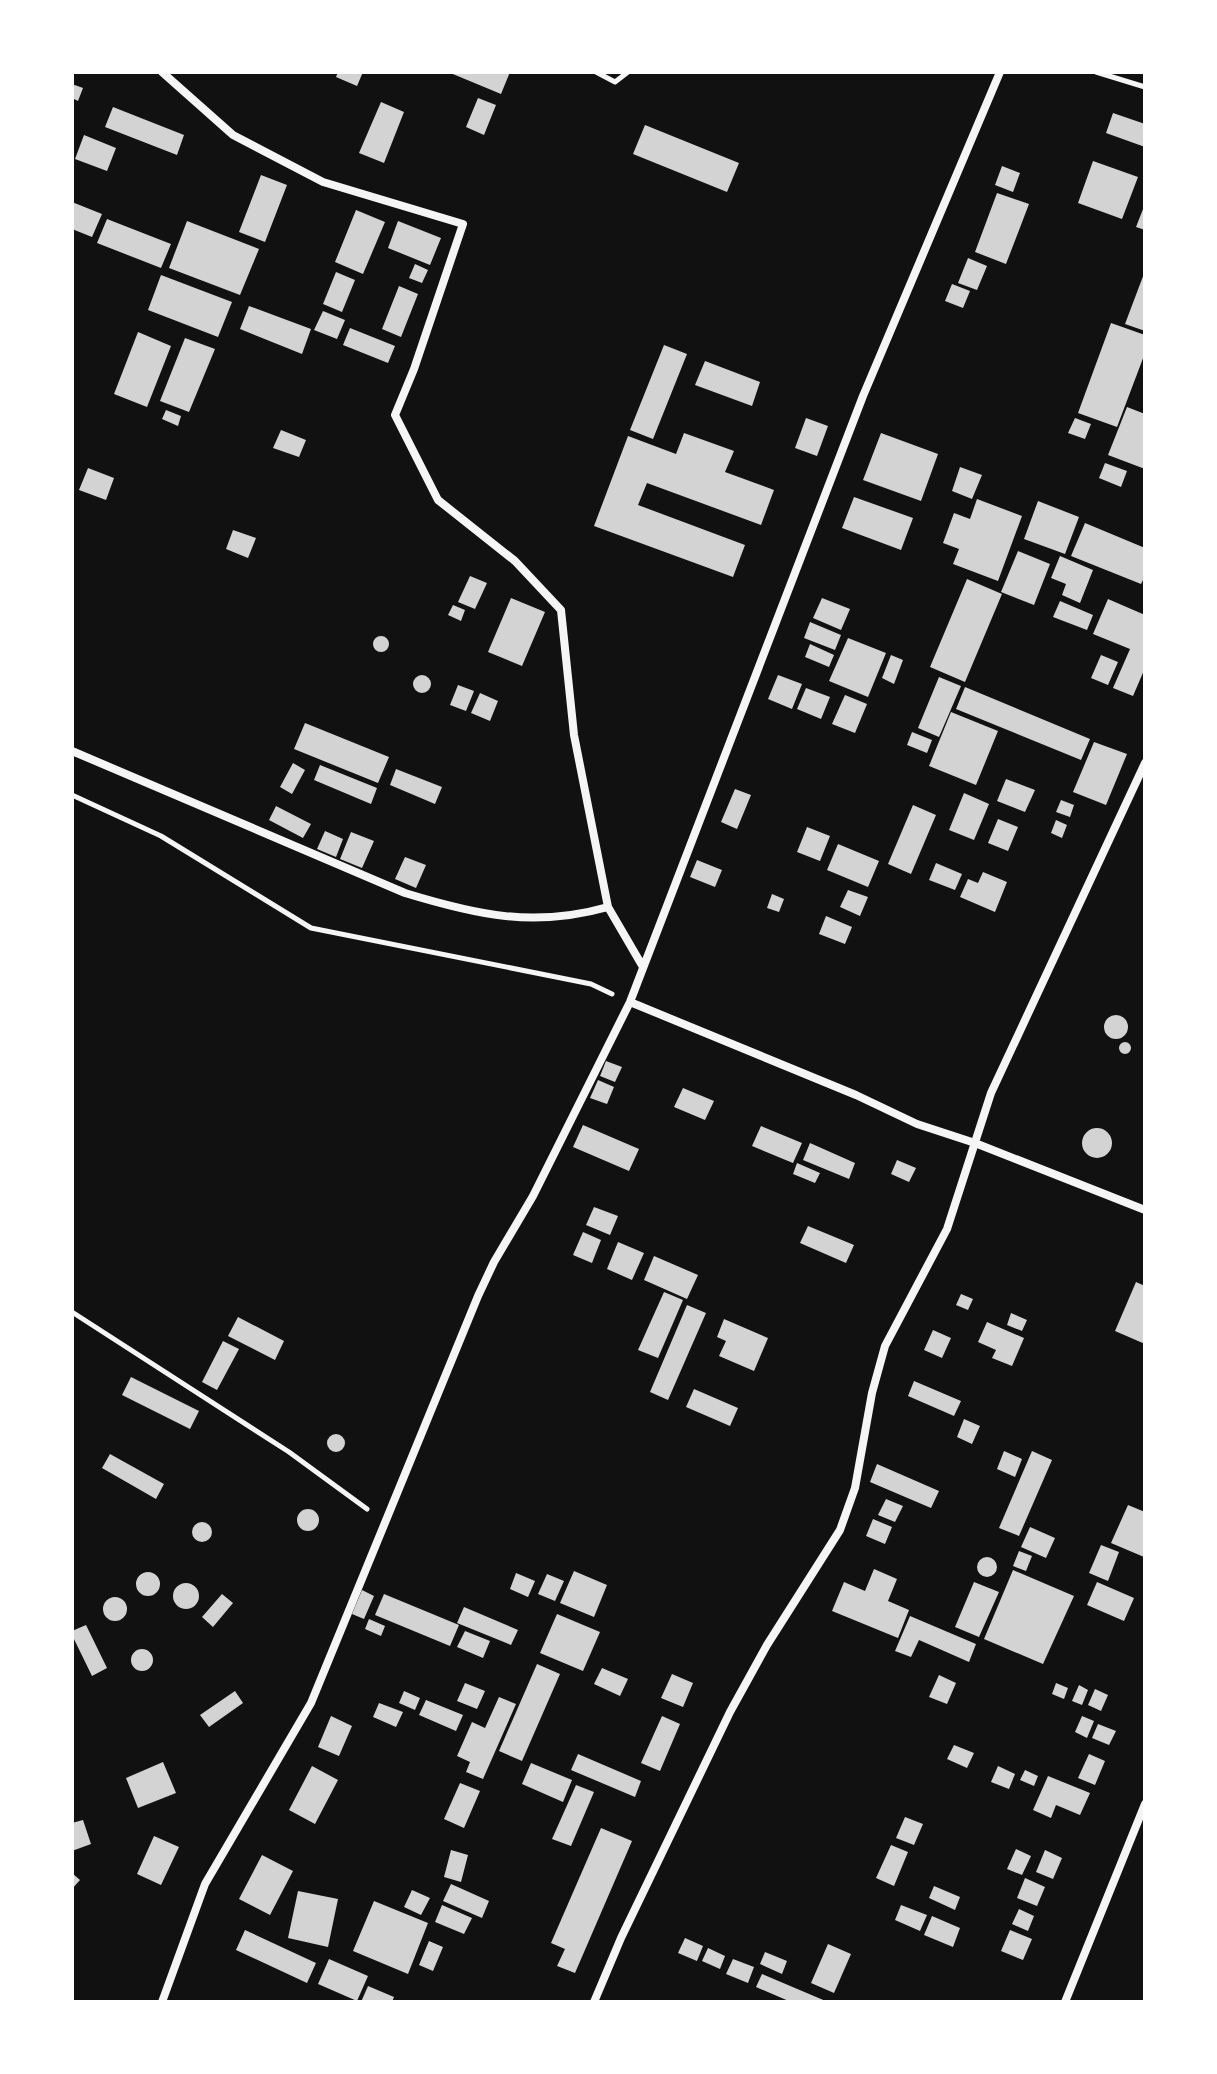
<svg xmlns="http://www.w3.org/2000/svg" width="1217" height="2074" font-family="Manrope,sans-serif">
	<style>
		.building { fill: #d3d3d3 }
		.lines { fill: none; stroke-linecap: round; stroke-linejoin: round }
		.path { stroke: #f5f5f5; stroke-width: 5 }
		.minor { stroke: #f5f5f5; stroke-width: 8 }
	</style>
	<rect width="100%" height="100%" fill="#111"/>
	<path class="building" d="M338,72H363L357,86L336,77Z
		M448,72H510L501,94Z
		M72,84L83,88L78,101L72,98Z
		M478,98L496,105L484,135L466,127Z
		M381,102L404,112L384,163L359,153Z
		M113,107L184,135L177,155L105,127Z
		M1113,113L1145,124V147L1106,133Z
		M645,125L739,163L727,192L633,154Z
		M84,135L116,148L107,171L75,159Z
		M1093,161L1138,177L1122,219L1078,203Z
		M1002,166L1020,173L1013,192L995,185Z
		M261,175L287,185L265,242L239,232Z
		M997,193L1029,204L1006,264L975,252Z
		M72,202L102,214L92,237L72,229Z
		M1145,204V230L1136,227Z
		M356,210L385,222L363,274L335,262Z
		M107,219L171,244L161,268L97,243Z
		M187,221L259,249L240,295L169,268Z
		M398,221L441,238L430,265L388,248Z
		M968,258L987,266L977,290L958,283Z
		M415,264L428,270L422,283L409,278Z
		M1145,271V331L1125,324Z
		M336,272L355,280L342,312L323,304Z
		M161,275L232,302L218,337L148,310Z
		M952,284L970,291L963,308L945,301Z
		M399,286L418,294L401,337L382,329Z
		M249,306L311,329L302,354L240,329Z
		M323,311L345,320L337,339L314,330Z
		M1111,323L1145,335V353L1117,427L1078,413Z
		M350,328L395,346L388,363L343,345Z
		M138,332L171,346L147,407L114,394Z
		M185,338L215,349L189,412L160,401Z
		M664,345L687,354L653,439L630,430Z
		M705,361L760,382L752,406L695,385Z
		M1127,407L1145,414V469L1108,455Z
		M166,410L181,416L178,426L162,419Z
		M806,418L828,426L817,456L795,448Z
		M1075,418L1091,424L1085,439L1068,433Z
		M281,430L306,440L299,457L273,448Z
		M684,433L734,451L725,472L774,490L761,525L647,483L638,505L745,545L733,577L594,526L628,436L676,454Z
		M881,433L938,454L921,501L863,480Z
		M1105,463L1127,471L1121,487L1099,478Z
		M960,467L982,475L972,499L952,491Z
		M88,468L114,478L106,500L79,490Z
		M854,497L913,518L901,550L842,528Z
		M977,499L1022,516L998,581L953,564L959,549L943,543L954,513L970,519Z
		M1038,501L1079,517L1065,554L1024,539Z
		M1085,523L1145,548V576L1141,584L1071,556Z
		M233,530L256,538L248,558L226,549Z
		M1018,551L1050,564L1034,605L1001,592Z
		M1060,556L1093,570L1080,603L1062,595L1066,584L1051,578Z
		M470,576L487,583L475,609L458,602Z
		M967,579L1002,594L965,682L930,667Z
		M511,598L545,612L522,666L488,652Z
		M822,598L850,609L841,630L813,618Z
		M1108,599L1145,615V668L1133,696L1113,688L1130,649L1093,634Z
		M1060,601L1093,615L1087,630L1053,617Z
		M453,605L465,610L461,621L448,615Z
		M810,622L841,635L835,650L804,638Z
		M373 644a8 8 0 1 1 16 0a8 8 0 1 1-16 0Z
		M848,638L886,653L868,697L829,681Z
		M810,644L834,655L829,667L805,657Z
		M891,655L903,660L894,684L882,678Z
		M1101,655L1118,662L1108,685L1091,678Z
		M778,675L802,684L792,709L768,699Z
		M413 684a9 9 0 1 1 18 0a9 9 0 1 1-18 0Z
		M939,677L961,686L939,737L918,728Z
		M458,685L474,691L466,711L450,705Z
		M965,687L1090,739L1081,760L956,709Z
		M806,688L830,697L821,719L797,709Z
		M480,693L498,701L490,721L471,713Z
		M845,695L867,704L855,733L832,724Z
		M951,712L998,731L976,785L929,766Z
		M305,723L389,757L378,783L294,749Z
		M912,732L932,740L927,753L907,745Z
		M1094,742L1127,754L1106,805L1073,792Z
		M293,763L305,770L292,794L280,787Z
		M320,765L377,788L371,804L314,780Z
		M396,769L442,787L435,804L390,785Z
		M1006,779L1035,790L1025,812L997,801Z
		M735,789L751,795L737,829L721,822Z
		M964,793L989,804L974,840L949,830Z
		M1061,800L1074,805L1070,817L1056,812Z
		M913,805L936,815L911,874L888,864Z
		M276,806L311,824L303,838L269,820Z
		M998,819L1018,827L1008,851L988,843Z
		M1056,820L1067,825L1062,838L1051,833Z
		M807,827L830,836L820,861L797,852Z
		M325,831L343,839L336,857L317,849Z
		M351,832L374,841L362,868L340,859Z
		M838,844L879,861L868,887L827,870Z
		M405,857L426,865L416,888L395,879Z
		M697,860L722,870L715,887L690,877Z
		M936,863L962,874L955,890L929,880Z
		M983,872L1007,882L995,912L960,897L968,879L978,883Z
		M848,890L868,897L860,916L840,907Z
		M772,894L784,899L779,912L767,908Z
		M826,916L852,927L845,944L819,934Z
		M1104 1027a12 12 0 1 1 24 0a12 12 0 1 1-24 0Z
		M1119 1048a6 6 0 1 1 12 0a6 6 0 1 1-12 0Z
		M606,1061L622,1067L615,1082L600,1076Z
		M598,1080L614,1087L607,1104L590,1098Z
		M683,1088L714,1101L705,1120L674,1107Z
		M583,1125L639,1149L629,1171L573,1147Z
		M761,1126L802,1143L793,1163L752,1146Z
		M1082 1143a15 15 0 1 1 30 0a15 15 0 1 1-30 0Z
		M810,1143L855,1163L849,1179L803,1160Z
		M897,1160L916,1168L909,1182L891,1174Z
		M797,1163L820,1173L815,1183L793,1174Z
		M594,1207L618,1216L610,1235L586,1225Z
		M808,1226L854,1245L846,1263L800,1243Z
		M583,1232L601,1240L592,1263L573,1255Z
		M618,1242L644,1253L632,1280L607,1269Z
		M654,1256L698,1275L687,1299L644,1280Z
		M1136,1282L1145,1286V1344L1115,1331Z
		M664,1292L683,1300L658,1358L638,1350Z
		M961,1294L973,1299L968,1310L956,1305Z
		M687,1305L706,1313L668,1400L650,1392Z
		M1011,1313L1027,1320L1022,1331L1007,1325Z
		M238,1317L284,1341L275,1360L228,1336Z
		M724,1319L768,1338L754,1371L719,1356L726,1341L717,1337Z
		M987,1322L1024,1338L1012,1366L992,1358L996,1350L978,1342Z
		M933,1330L951,1338L942,1358L924,1350Z
		M223,1341L239,1349L217,1390L202,1382Z
		M131,1377L199,1411L190,1429L122,1395Z
		M914,1381L961,1401L954,1416L908,1396Z
		M694,1389L738,1408L730,1426L686,1407Z
		M964,1419L980,1426L972,1444L957,1437Z
		M327 1443a9 9 0 1 1 18 0a9 9 0 1 1-18 0Z
		M1004,1451L1022,1459L1015,1477L997,1469Z
		M1032,1451L1052,1460L1019,1536L999,1528Z
		M110,1454L164,1484L156,1499L102,1468Z
		M877,1464L939,1491L931,1508L870,1482Z
		M886,1499L903,1506L895,1522L878,1515Z
		M1128,1505L1145,1512L1144,1557L1111,1543Z
		M297 1520a11 11 0 1 1 22 0a11 11 0 1 1-22 0Z
		M873,1519L892,1527L885,1544L866,1536Z
		M192 1532a10 10 0 1 1 20 0a10 10 0 1 1-20 0Z
		M1030,1527L1055,1538L1046,1558L1021,1547Z
		M1101,1545L1119,1552L1108,1581L1089,1573Z
		M1019,1551L1032,1556L1026,1571L1013,1566Z
		M977 1567a10 10 0 1 1 20 0a10 10 0 1 1-20 0Z
		M874,1569L897,1579L888,1601L909,1610L898,1638L832,1611L844,1582L865,1591Z
		M1013,1570L1074,1596L1043,1664L984,1639Z
		M574,1571L607,1585L594,1617L560,1603Z
		M136 1584a12 12 0 1 1 24 0a12 12 0 1 1-24 0Z
		M516,1573L535,1581L528,1597L510,1589Z
		M547,1574L564,1581L555,1601L538,1594Z
		M974,1582L999,1592L979,1637L955,1627Z
		M1097,1582L1134,1598L1124,1621L1087,1605Z
		M173 1596a13 13 0 1 1 26 0a13 13 0 1 1-26 0Z
		M362,1590L374,1596L364,1619L352,1614Z
		M222,1594L233,1603L213,1627L202,1617Z
		M384,1594L459,1625L450,1646L375,1615Z
		M103 1609a12 12 0 1 1 24 0a12 12 0 1 1-24 0Z
		M464,1607L518,1630L511,1645L457,1623Z
		M557,1614L600,1632L583,1671L540,1653Z
		M910,1616L976,1644L969,1662L919,1640L911,1657L895,1651Z
		M369,1619L385,1626L381,1636L365,1629Z
		M86,1625L107,1668L92,1676L72,1635V1631Z
		M465,1631L490,1641L483,1658L457,1647Z
		M131 1660a11 11 0 1 1 22 0a11 11 0 1 1-22 0Z
		M537,1664L560,1674L522,1761L499,1751Z
		M602,1668L628,1679L620,1696L594,1684Z
		M672,1674L693,1683L683,1707L661,1698Z
		M939,1675L956,1683L947,1704L929,1697Z
		M465,1683L485,1691L477,1709L457,1701Z
		M1056,1683L1068,1688L1064,1699L1052,1694Z
		M1079,1685L1088,1690L1082,1705L1072,1701Z
		M1095,1689L1108,1695L1101,1711L1088,1705Z
		M235,1691L243,1703L209,1727L200,1715Z
		M404,1691L420,1698L415,1710L399,1703Z
		M499,1697L516,1704L483,1779L466,1772L470,1762L457,1756L472,1722L485,1728Z
		M426,1700L463,1715L456,1731L419,1715Z
		M379,1703L403,1712L396,1727L373,1717Z
		M331,1716L352,1726L339,1756L318,1747Z
		M662,1716L680,1724L660,1771L641,1763Z
		M1082,1716L1094,1721L1087,1738L1075,1732Z
		M1098,1724L1116,1731L1109,1745L1092,1738Z
		M954,1745L974,1753L967,1768L947,1759Z
		M578,1754L641,1781L635,1797L571,1770Z
		M1089,1754L1105,1761L1095,1785L1078,1778Z
		M163,1762L176,1793L138,1808L126,1778Z
		M531,1763L572,1780L563,1802L522,1784Z
		M312,1766L338,1780L315,1824L289,1810Z
		M998,1766L1015,1774L1009,1789L991,1782Z
		M1025,1770L1038,1776L1034,1786L1020,1780Z
		M1048,1776L1090,1793L1080,1815L1056,1805L1051,1818L1033,1810Z
		M460,1783L480,1791L464,1828L444,1819Z
		M576,1785L594,1792L571,1846L552,1839Z
		M905,1817L923,1824L914,1845L896,1838Z
		M83,1820L91,1844L72,1851V1823Z
		M601,1828L632,1841L575,1973L557,1966L565,1949L551,1943Z
		M154,1836L179,1847L161,1885L137,1874Z
		M891,1845L908,1852L894,1886L876,1878Z
		M1016,1849L1031,1856L1022,1875L1007,1869Z
		M451,1850L468,1855L461,1882L444,1877Z
		M1045,1850L1062,1858L1053,1879L1036,1872Z
		M262,1855L293,1871L270,1915L239,1899Z
		M72,1873L80,1880L72,1889Z
		M1025,1878L1045,1887L1037,1906L1017,1898Z
		M451,1884L489,1901L482,1918L443,1901Z
		M934,1886L960,1897L955,1910L929,1898Z
		M412,1890L430,1898L421,1915L404,1907Z
		M298,1891L338,1899L328,1947L288,1938Z
		M374,1901L428,1923L408,1974L353,1951Z
		M442,1905L472,1918L464,1934L435,1922Z
		M901,1905L927,1915L920,1931L895,1920Z
		M1019,1909L1034,1916L1028,1931L1012,1924Z
		M932,1916L960,1928L953,1947L924,1935Z
		M245,1930L316,1963L307,1983L236,1950Z
		M1010,1930L1032,1939L1023,1960L1001,1951Z
		M685,1938L703,1946L697,1961L678,1953Z
		M429,1941L443,1947L433,1971L419,1965Z
		M828,1944L851,1954L834,1993L811,1983Z
		M708,1948L725,1956L720,1969L702,1961Z
		M765,1952L787,1961L782,1974L760,1964Z
		M329,1959L368,1976L357,2001L318,1984Z
		M733,1959L754,1967L748,1983L726,1974Z
		M762,1974L828,2002H791L756,1987Z
		M368,1986L394,1997L392,2002H361Z"/>
	<g class="lines">
		<path class="path" d="M596,72L615,82L628,72
			M1096,72L1145,87
			M72,795L161,836L311,928L591,984L612,994
			M72,1312L289,1452L367,1509"/>
		<path class="minor" d="M162,72L233,135L323,182L463,224L414,369L395,415L438,500L515,561L561,610L574,735L608,907L643,967
			M72,751L405,893C477,915 534,928 608,907
			M630,1002L856,1095L917,1124L975,1143L1145,1210
			M162,2002L205,1884L311,1703L478,1296L494,1262L533,1196L630,1002L863,396L1000,72
			M594,2002L621,1938L730,1712L767,1645L840,1530L855,1488L872,1393L885,1346L947,1229L991,1093L1145,763
			M1065,2002L1145,1804"/>
	</g>
	<rect width="1217" height="2074" fill="none" stroke="#ffffff" stroke-width="148"/>
</svg>
